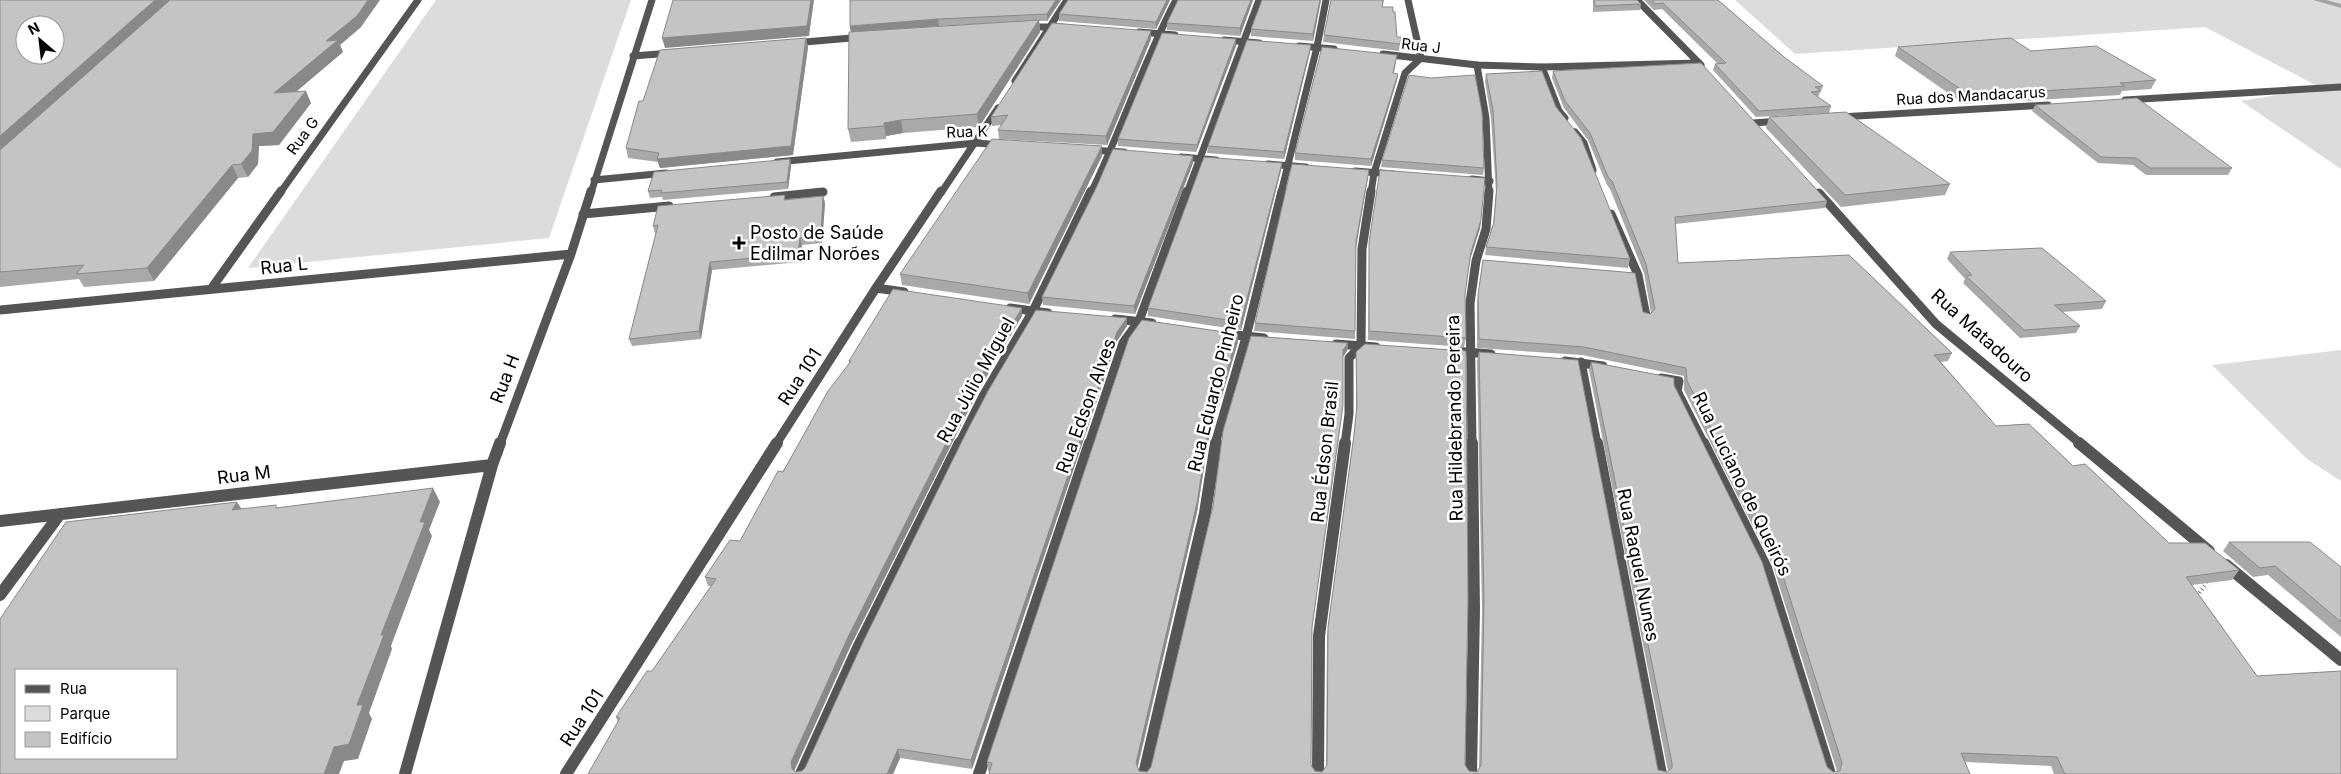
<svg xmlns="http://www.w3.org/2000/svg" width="2341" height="774" font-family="Inter,sans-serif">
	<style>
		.green { fill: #dcdcdc }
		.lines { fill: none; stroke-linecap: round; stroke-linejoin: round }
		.stream { fill: #a3a3a3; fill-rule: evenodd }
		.path { stroke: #777; stroke-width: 4; stroke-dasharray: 1 3; stroke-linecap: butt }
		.service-far2 { stroke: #555; stroke-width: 7 }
		.service-far1 { stroke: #555; stroke-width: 9 }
		.service { stroke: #555; stroke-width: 12 }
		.minor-far2 { stroke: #555; stroke-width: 7 }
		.minor-far1 { stroke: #555; stroke-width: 9 }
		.minor { stroke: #555; stroke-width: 12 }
		.wall { fill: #a9a9a9; fill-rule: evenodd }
		.shaded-wall { fill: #898989 }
		.building { fill: #c4c4c4; stroke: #898989; fill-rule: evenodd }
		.poi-dot { fill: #000; stroke: #fff; stroke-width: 2 }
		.labels { text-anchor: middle; stroke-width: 5; stroke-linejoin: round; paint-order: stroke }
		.far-street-label { font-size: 15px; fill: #000; stroke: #fff }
		.poi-label { font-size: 18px; fill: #000; stroke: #fff; text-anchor: start }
		.street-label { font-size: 18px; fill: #000; stroke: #fff }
	</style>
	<rect width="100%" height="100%" fill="#fff"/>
	<path class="green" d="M436,0H631L549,238L248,268Z
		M1735,0H2341V169L2241,101L2321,88L2205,27L1795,54Z
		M2341,350V481L2307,459L2212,365Z"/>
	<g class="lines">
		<path class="stream" d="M2313,0H2326L2341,4V8Z"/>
		<path class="path" d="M2197,596L2207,583"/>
		<path class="service-far2" d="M1477,65L1486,118L1489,193
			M1542,67L1559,111L1565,118
			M1575,132L1584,143L1593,170
			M817,193L823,192
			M1091,193C1122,129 1143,62 1176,0
			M1187,193L1259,0
			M1281,193L1317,47L1326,0
			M1371,193L1374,173L1405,73L1421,58L1408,0"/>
		<path class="service-far1" d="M774,197L823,192
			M583,214L669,206
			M1611,214L1638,275L1646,316
			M876,288L904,292
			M1010,308L1048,313
			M1115,319L1152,323
			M1226,334L1264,338
			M1336,344L1376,347
			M1453,351L1491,354
			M1565,361L1603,366
			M1581,362L1597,444
			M1661,378L1679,381L1677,391L1704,444
			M959,444L983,396L1033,311L1091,191
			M1089,444L1123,343L1139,321L1187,191
			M1215,444L1246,337L1282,191
			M1345,444L1349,414V358L1361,346L1362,249L1371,191
			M1472,444L1470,303L1476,261L1486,229L1489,191"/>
		<path class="service" d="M1597,443L1661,774
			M1703,443L1766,568L1830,774
			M801,774L858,648L960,443
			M979,774L1090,443
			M1144,774L1205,513L1216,443
			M1318,774L1319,636L1345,443
			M1471,774L1474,609L1472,443"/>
		<path class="minor-far2" d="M1637,0L1701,65
			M1027,27H1063
			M1139,32L1175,35
			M1224,40L1259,43
			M793,43L863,37
			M1299,46L1334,49
			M1383,54L1477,65L1542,67L1699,63
			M633,56L671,53
			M1015,81L1067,0
			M2125,100L2341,87
			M1840,117L2048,105
			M1753,123L1781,121
			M1088,150L1124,152
			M1181,157L1216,160
			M777,162L976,143L1002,145
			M1268,164L1306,167
			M1355,171L1393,174
			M1472,179L1490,181
			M594,180L666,173
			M280,193L418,0
			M591,193L652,0
			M941,193L998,108"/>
		<path class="minor-far1" d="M1819,193L1936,324L2081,444
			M211,289L281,191
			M0,310L571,254
			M500,444L571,254L591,191
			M776,444L876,288L941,191"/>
		<path class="minor" d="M2079,443L2209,551
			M0,521L492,465
			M2226,565L2341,660
			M0,595L60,514
			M405,774L492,465L500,443
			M566,774L777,443"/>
	</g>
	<path class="wall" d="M0,0L361,27L340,45L343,52L296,92L311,103L279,145L259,146L258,164L248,177L238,178L154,281L84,287L79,279L0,287Z
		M1061,0L1047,21H1039L1040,32L979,127L903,133L886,136V139L851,142L848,129L851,32L850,26ZM994,23L896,29L939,26Z
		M1170,0L1156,29L1059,21V14Z
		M1253,0L1240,36L1167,30V23Z
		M1262,0H1321L1313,41L1251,36V29Z
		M1331,0H1384L1382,7L1393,12L1397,37L1400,44L1399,51L1323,42L1324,35Z
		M1593,0H1637L1641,4L1640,10L1593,12Z
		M1644,0H1718L1784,57L1823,86L1818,97L1831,106L1829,113L1756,117L1713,70L1715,64H1718L1662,9L1654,10Z
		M806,38L808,47L793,155L660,168L658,162L628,158L626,148L643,101Z
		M1151,39L1107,145L999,139L998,130L1002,125L992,126L991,117Z
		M1236,39V46L1196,152L1118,146V139Z
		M1898,47L2031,51L2156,80L2151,89L2122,91L2120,95L2020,101L2018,100L1964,104L1895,56Z
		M1310,52L1284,159L1207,153L1208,146Z
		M1396,61L1394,73L1397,80L1371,166L1295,160V153Z
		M1701,63L1827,201L1825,208L1675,224L1678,263L1849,255L1952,353L1948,361L1941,362L1996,426L2029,424L2073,466L2085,464L2169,543H2205L2239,570L2232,580L2192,585L2257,676L2341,671V774H2054L2051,766L1965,762L1970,774H989V771H988L987,762L1129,338L1142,320L1238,334V342L1208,442L1197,512L1138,767L1139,771L1147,772L1151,767L1213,506L1223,431L1251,336L1348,343L1347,351L1343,357V405L1342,414L1312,629L1311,765L1315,771L1322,772L1326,767L1327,637L1353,440L1356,414V352L1365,344L1466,351L1468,600L1465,765L1469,771L1477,772L1479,768L1482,609L1477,361L1479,352L1578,360L1658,770L1667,772L1668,771L1589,370L1591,362L1674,378V385L1762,562L1827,767L1833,772L1837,771L1773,566L1684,390V376L1582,355L1477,348V303L1483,260L1635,273L1643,312L1650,314L1651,313L1644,273L1610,189L1607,185L1588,140L1564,108L1552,78L1553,71Z
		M1486,74L1556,107L1630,259L1628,268L1485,255L1486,247L1493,225L1496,192L1491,118L1485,81Z
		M2035,105L2232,168L2228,175H2146L2133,165L2098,163L2032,111Z
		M1769,117L1950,184L1945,195L1841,207L1766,128Z
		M1102,156L1029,304L902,285L900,274Z
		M1193,156V163L1135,314L1043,305L1042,297Z
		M790,159L791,166L788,189L663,200L662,197L650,198L648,191Z
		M1382,160L1484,168L1483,175L1381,167Z
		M1282,163L1281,170L1241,330L1148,316V308Z
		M1380,170L1481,220L1480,228L1470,259L1465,294L1466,338L1464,347L1368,340L1369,250Z
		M1368,177L1356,244L1355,331V339L1254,331L1255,323Z
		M823,196L825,203L822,243L802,245L800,262L712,270L701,339L632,346L629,339L656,233H655L653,226L786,199Z
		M1950,252L2106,301L2102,309L2062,312L2080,326L2076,333L2020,338L1963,283L1965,279L1947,259Z
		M1022,308V316L977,393L851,645L794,771L796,772L802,771L805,768L1127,318V326L1117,341L972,769L900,758L893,774H588L618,722L616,717L652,671L711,586H708L705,577L740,541L849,363V361Z
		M2229,542L2341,567V637L2268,575L2253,577L2223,551Z"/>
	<path class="shaded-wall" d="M155,0H172L0,156V136Z
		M368,0H380L361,27L340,45L343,52L280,105L274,93L326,41Z
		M811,0H814L809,36L665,48L662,38Z
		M1056,0H1061L1047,21V14Z
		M1167,0H1170L1156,29V22Z
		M1251,0H1253L1240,36V28Z
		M1320,0H1321L1313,41V34Z
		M938,19L939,26L851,33L850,26Z
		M1039,20L1040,32L979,127L977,114Z
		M1151,31V39L1107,145L1106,136Z
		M806,38L808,47L793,155L660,168L657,159Z
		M1236,39V46L1196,152L1197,145Z
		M1311,45L1310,52L1284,159V152Z
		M1398,74L1397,80L1371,166V159Z
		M306,91L311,103L279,145L259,146L258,164L248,177L241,164L253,134Z
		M901,120L903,133L886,136V139L884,123Z
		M1102,146V156L1029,304L1028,293Z
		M1193,156V163L1135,314L1134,306Z
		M790,159L791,166L788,189L787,182Z
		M1282,163L1281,170L1241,330V322Z
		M232,165L238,178L154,281L147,268Z
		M1369,170L1368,177L1356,248V241Z
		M823,196L825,203L822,243L821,236Z
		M1481,220L1480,228L1470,260L1471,252Z
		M800,238L802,245L800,262L798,254Z
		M710,262L712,270L701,339L699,331Z
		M1022,308V316L977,393L851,645L794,771L792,769L791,762L849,635L976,384Z
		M1127,318V326L1117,341L972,769L971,760L1117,332Z
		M1238,334V342L1208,442L1197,512L1136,772V763L1208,433Z
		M1348,343L1347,351L1342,358L1343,350Z
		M433,488L440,502L429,530L432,536L391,646L392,649L369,713L372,719L358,759L344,761L339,774H324L334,747L357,705L420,522Z
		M237,502L246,516L232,510Z
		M898,749L900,758L893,774H887Z"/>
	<path class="building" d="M0,0H155L0,136ZM25,25H55V55H25Z
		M170,0H368L357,16L326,41L338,40L274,93L306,91L273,132L253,134L252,151L241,164L232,165L147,268L76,274L84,265L0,272V150Z
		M673,0H811L807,26L662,38Z
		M850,0H1056L1047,14L938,19L850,26Z
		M1068,0H1167L1156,22L1059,14Z
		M1178,0H1251L1240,28L1167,23Z
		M1262,0H1320L1313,34L1251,29Z
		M1331,0H1383L1382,7H1393V12H1395L1397,37H1401L1400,44L1324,35Z
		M1594,0H1637L1641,4L1595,6Z
		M1652,0H1718L1784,57L1823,86L1815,87L1821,91L1811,92L1831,106L1759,111L1715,64L1726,63L1663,3L1655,4Z
		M1039,20L977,114L901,120L884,123V126L848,129L849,32Z
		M1052,23L1151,31L1106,136L998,130L1008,115L991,117Z
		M1162,33L1236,39L1197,145L1118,139Z
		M806,38L791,146L657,159L659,153L626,148L639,101H643L660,50Z
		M2011,38L2031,51L2096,46L2156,80L2120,83L2125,86L2024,92L2022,90L1968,94L1898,47Z
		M1247,40L1311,45L1284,152L1208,146Z
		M1322,47L1397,55L1393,73L1398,74L1371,159L1295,153Z
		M1701,63L1827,201L1675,217L1678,263L1849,255L1952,353L1934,355L1996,426L2029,424L2073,466L2085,464L2169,543H2205L2239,570L2186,577L2257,676L2341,671V774H2065L2057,757L1961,753L1970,774H989L992,763L987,762L1129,338L1142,320L1238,334L1208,433L1197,503L1136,763L1139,771L1147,772L1151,767L1213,506L1223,431L1251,336L1348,343L1343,350V405L1312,627L1311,765L1315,771L1322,772L1327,765L1328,627L1354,435L1357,405L1356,352L1365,344L1466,351L1468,600L1465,765L1469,771L1477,772L1481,765L1484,600L1479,352L1578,360L1658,770L1667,772L1672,768V763L1591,362L1674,378V385L1762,562L1827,767L1833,772L1840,771L1842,763L1777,557L1687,381L1686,368L1584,347L1479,339L1478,295L1483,260L1635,273L1643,312L1650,314L1655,309L1646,264L1612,181L1608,177L1590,133L1565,101L1553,71Z
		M1542,71L1556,107L1581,138L1630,259L1486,247L1494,222L1497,184L1493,110L1486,74Z
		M1409,75L1431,78L1475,75L1482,112L1484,168L1382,160Z
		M2137,98L2232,168H2150L2136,158L2101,157L2035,105Z
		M1846,112L1950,184L1845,195L1769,117Z
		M992,139L1102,146L1028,293L900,274Z
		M1113,149L1193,156L1134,306L1042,297L1097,186Z
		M1204,157L1282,163L1241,322L1148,308Z
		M790,159L787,182L661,193L662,190L648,191L654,172Z
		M1292,164L1369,170L1356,241L1355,331L1255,323Z
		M1380,170L1485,178L1481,220L1471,252L1465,294L1466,338L1369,331V242Z
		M785,195L784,200L823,196L821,236L800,238L798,254L710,262L699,331L629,339L658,225L653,226L658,206Z
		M2042,248L2106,301L2054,305L2080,326L2024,330L1966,276L1972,275L1950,252Z
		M893,289L1022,308L976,384L849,635L791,762L792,769L796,772L802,771L805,768L863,642L966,433L988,391L1036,310L1127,318L1117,332L971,760L898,749L887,774H588L620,718L616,717L647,671H652L716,579L705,577L730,540L740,541L778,471L783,472L828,391L851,361H849Z
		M433,488L420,522H425L381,635H384L357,705H363L349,744L334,747L324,774H0V619L66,522L237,502L232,510L276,505V508ZM16,670H176V758H16Z
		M2229,542H2310L2341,567V622L2275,566L2260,568Z"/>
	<path class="poi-dot" d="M736.5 235.5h5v5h5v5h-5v5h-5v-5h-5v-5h5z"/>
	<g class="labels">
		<g class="far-street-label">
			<text transform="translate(1421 46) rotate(7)" y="5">Rua J</text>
			<text transform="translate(1971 96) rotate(-3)" y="5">Rua dos Mandacarus</text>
			<text transform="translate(967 132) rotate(-2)" y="5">Rua K</text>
			<text transform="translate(303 136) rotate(-54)" y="5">Rua G</text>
		</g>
		<g class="poi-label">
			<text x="750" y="239">Posto de Saúde<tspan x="750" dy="21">Edilmar Norões</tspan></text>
		</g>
		<g class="street-label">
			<text transform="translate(284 266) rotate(-6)" y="6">Rua L</text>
			<text transform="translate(1982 336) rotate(42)" y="6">Rua Matadouro</text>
			<text transform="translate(800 377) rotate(-57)" y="6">Rua 101</text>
			<text transform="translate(505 379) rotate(-69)" y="6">Rua H</text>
			<text transform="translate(976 380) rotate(-61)" y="6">Rua Júlio Miguel</text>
			<text transform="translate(1216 383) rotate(-76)" y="6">Rua Eduardo Pinheiro</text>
			<text transform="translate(1086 406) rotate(-70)" y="6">Rua Edson Alves</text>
			<text transform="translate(1455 418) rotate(-91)" y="6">Rua Hildebrando Pereira</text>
			<text transform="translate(1325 452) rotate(-84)" y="6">Rua Édson Brasil</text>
			<text transform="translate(244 475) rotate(-7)" y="6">Rua M</text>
			<text transform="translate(1742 484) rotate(64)" y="6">Rua Luciano de Queirós</text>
			<text transform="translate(1638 565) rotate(79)" y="6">Rua Raquel Nunes</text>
			<text transform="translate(582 718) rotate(-57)" y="6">Rua 101</text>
		</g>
	</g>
	<rect x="15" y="669" width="162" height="90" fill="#ffffff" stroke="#999999"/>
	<rect x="25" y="685" width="25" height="8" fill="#555555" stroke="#999999"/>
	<text x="60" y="694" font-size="15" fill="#000000">Rua</text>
	<rect x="25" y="706" width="25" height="15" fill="#dcdcdc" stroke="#999999"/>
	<text x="60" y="719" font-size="15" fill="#000000">Parque</text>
	<rect x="25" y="732" width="25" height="15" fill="#c4c4c4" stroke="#999999"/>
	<text x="60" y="744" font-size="15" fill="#000000">Edifício</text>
	<g transform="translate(40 40) rotate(332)"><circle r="24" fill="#ffffff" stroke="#999999"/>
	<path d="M0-4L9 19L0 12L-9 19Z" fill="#000000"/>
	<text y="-8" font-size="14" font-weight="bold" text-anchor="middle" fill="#000000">N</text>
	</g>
</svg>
